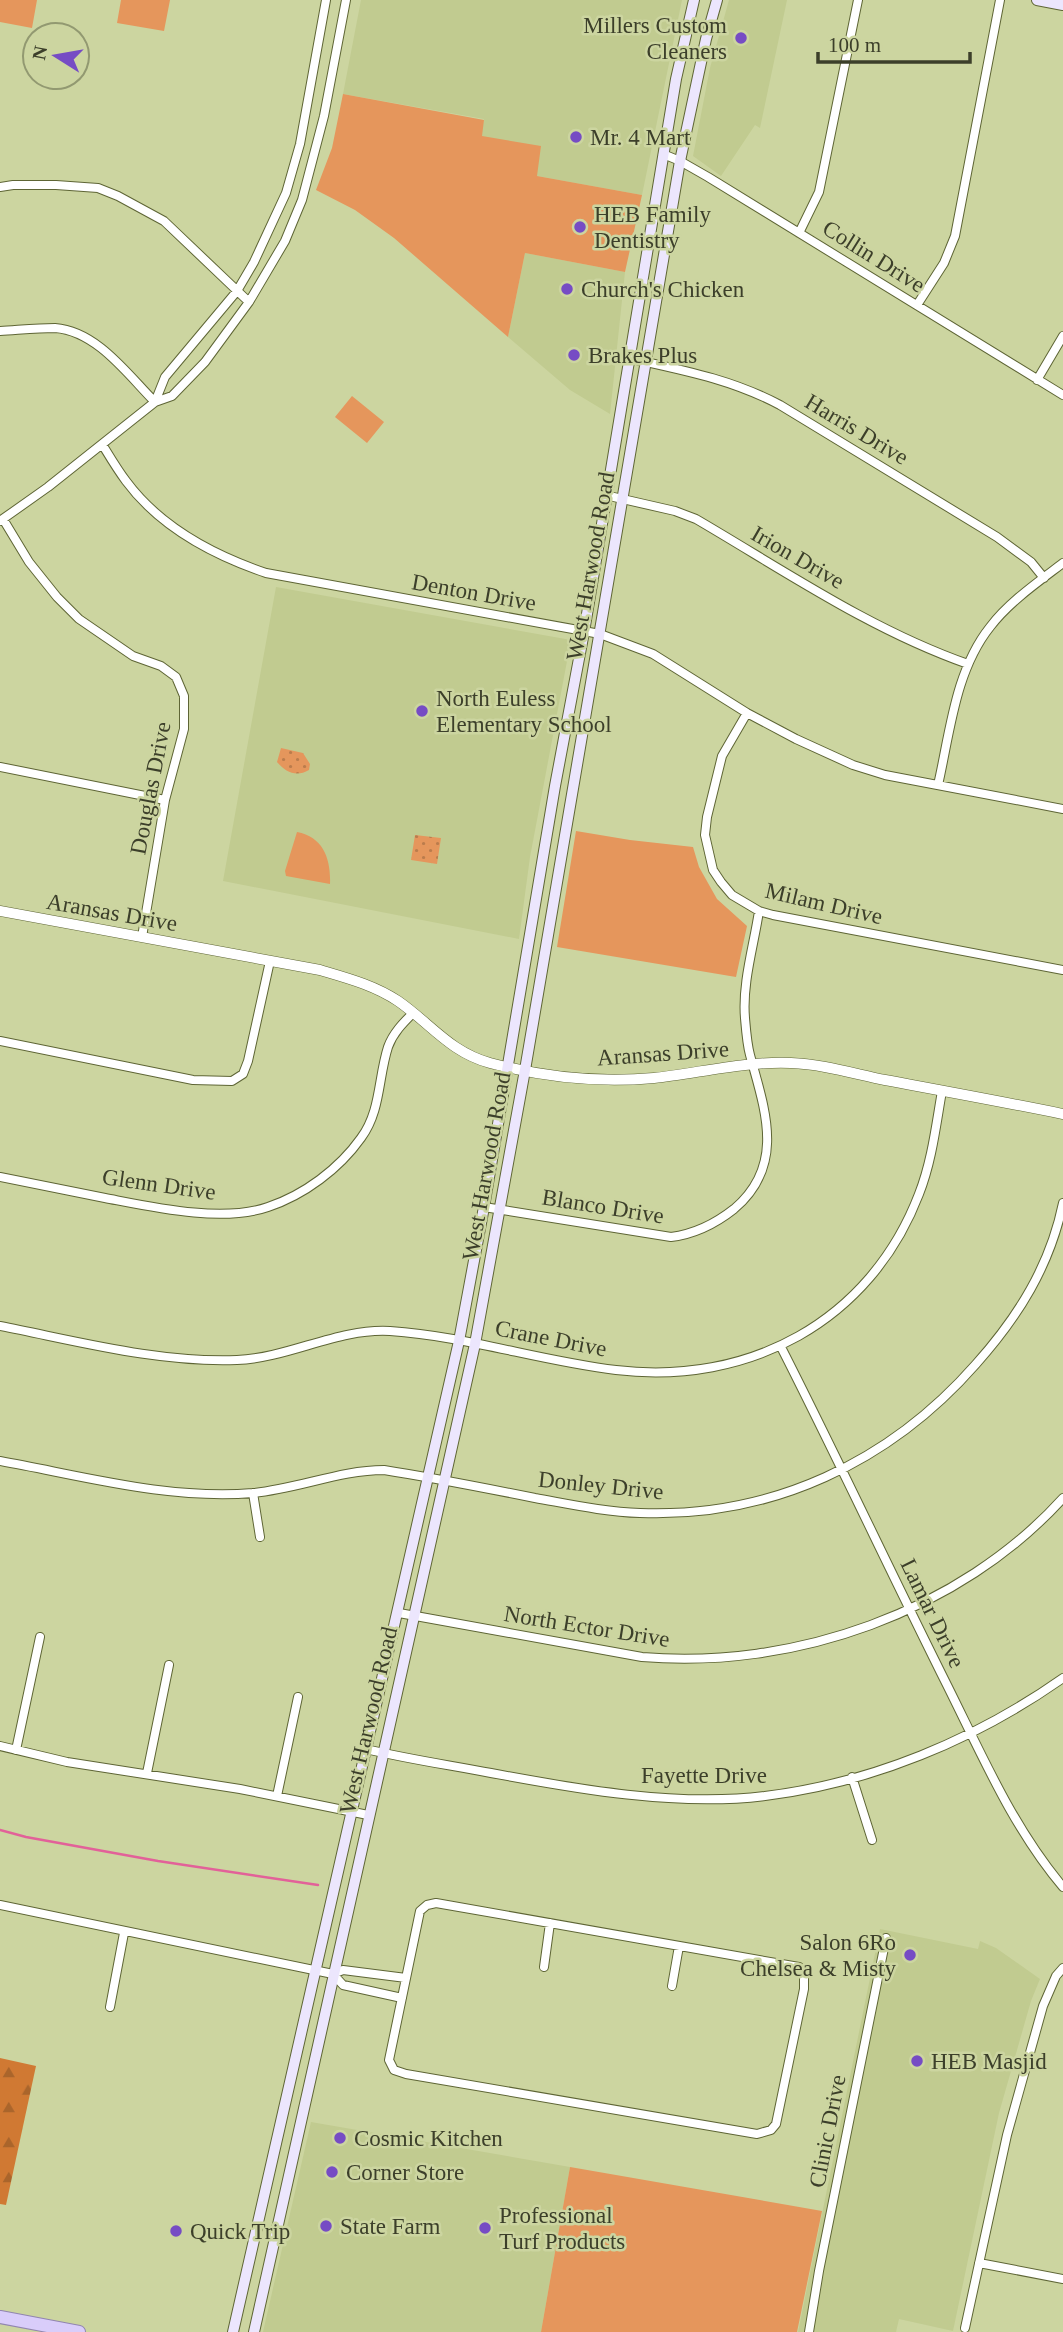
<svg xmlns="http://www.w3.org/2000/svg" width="1063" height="2332" font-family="Georgia,serif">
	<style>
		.built { fill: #c1cb90 }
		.grass { fill: #e5965c }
		.forest { fill: url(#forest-firs) }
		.park { fill: url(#park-dots) }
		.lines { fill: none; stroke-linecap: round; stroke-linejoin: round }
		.stream { stroke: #e26199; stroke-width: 2.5 }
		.minor-casing { stroke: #5e6535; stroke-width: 10 }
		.tertiary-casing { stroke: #5e6535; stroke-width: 11 }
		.secondary-casing { stroke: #5e6535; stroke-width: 12 }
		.primary-casing { stroke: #9185af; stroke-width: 14 }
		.minor { stroke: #fff; stroke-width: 8 }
		.tertiary { stroke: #fff; stroke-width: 10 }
		.secondary { stroke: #ece6fd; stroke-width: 10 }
		.primary { stroke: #d9cdfa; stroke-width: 12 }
		.poi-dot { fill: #764cc4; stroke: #ccd5a0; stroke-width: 2.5 }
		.labels { text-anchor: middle; stroke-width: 5; stroke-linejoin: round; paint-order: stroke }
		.poi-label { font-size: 23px; fill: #3c3f2a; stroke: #ccd5a0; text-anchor: start }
		.street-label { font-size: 23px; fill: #3c3f2a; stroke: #ccd5a0 }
	</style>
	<defs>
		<pattern id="forest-firs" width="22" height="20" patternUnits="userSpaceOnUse" patternTransform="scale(1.75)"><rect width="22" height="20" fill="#d07933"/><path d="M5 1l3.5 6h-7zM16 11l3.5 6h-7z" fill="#aa652b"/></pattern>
		<pattern id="park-dots" width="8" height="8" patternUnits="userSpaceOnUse" patternTransform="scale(1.75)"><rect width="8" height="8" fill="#e5965c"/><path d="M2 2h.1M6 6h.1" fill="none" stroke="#bb7c4c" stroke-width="1.8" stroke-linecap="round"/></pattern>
	</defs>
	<rect width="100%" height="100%" fill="#ccd5a0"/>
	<path class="built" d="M361,0H682L642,195L537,176L481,136L484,119L343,94Z
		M729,0H787L760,128L755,125L721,176L693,156L710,68Z
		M525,253L625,272L610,414L570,390L508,337Z
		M276,587L571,640L530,857L519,939L223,881Z
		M880,1929L978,1949L980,1941L996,1948L1040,1979L1031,2001L999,2113L953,2331L899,2319L896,2332H798Z
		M311,2122L570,2167L541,2332H263Z"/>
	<path class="grass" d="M0,0H37L32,28L0,22Z
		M121,0H170L164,31L117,23Z
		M343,94L484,120L482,136L541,146L537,176L642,195L625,272L525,253L508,337L394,238L355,210L316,190L332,148Z
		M352,396L384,422L367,443L335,417Z
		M576,831L630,840L693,847L699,867L717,899L747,926L736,977L557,947Z
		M297,832C324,837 331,860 330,884L286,876L285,871Z
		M570,2167L822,2211L797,2332H541Z"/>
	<path class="forest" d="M0,2058L36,2066L6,2205L0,2204Z"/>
	<path class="park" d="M281,748L303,753L310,764L309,770C297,777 286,773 277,762Z
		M415,835L441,838L437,864L411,860Z"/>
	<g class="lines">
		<path class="stream" d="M0,1830L26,1837L158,1861L318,1885"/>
		<g class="minor-casing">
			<path id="minor" d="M663,154L680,161L708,177L1063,395
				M0,187L13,185H56L98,188L118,196L164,221L249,302
				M799,233L819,192L858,0
				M917,305L944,263L955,236L1000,0
				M0,331C18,330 37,328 55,328C97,331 128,375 155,402
				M628,358C682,370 731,379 780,405L997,537L1031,562L1044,578
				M1037,380L1063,336
				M155,402L165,377L237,291L254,262L286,193L300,144L326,0
				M102,444C110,457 117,469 126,481C160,527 213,555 266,573L600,634L653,654L747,713L796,739L853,765L885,775L1063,809
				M605,495L675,511L696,519C785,571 871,630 968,664
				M3,519L29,562L57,597L79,619L133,656L161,666L176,677L184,696V729L165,800L142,937
				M0,521L48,487L155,402L172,396L205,362L249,302L285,241L302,200L324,116L346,0
				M747,713L722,756L707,817L705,835L713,870L721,882L732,895L759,911L773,915L1063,970
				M0,767L165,800
				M938,785C950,733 955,671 990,627C1009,602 1038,582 1063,563
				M0,1041L193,1080L232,1081L243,1074L248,1061L270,961
				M0,1177C35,1184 70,1191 105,1198C152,1207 222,1223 268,1207C304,1195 339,1169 361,1138C381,1111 378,1078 388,1047C393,1033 403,1023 413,1013
				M484,1207L671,1237C695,1234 715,1224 734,1209C786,1165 765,1110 750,1055C747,1044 746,1030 745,1018C742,983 754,945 759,911
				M0,1326C77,1341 158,1363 237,1360C289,1358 338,1328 390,1331C466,1336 540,1361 616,1370C748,1386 870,1322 919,1194C932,1161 936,1125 942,1091
				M781,1347C838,1459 891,1573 947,1685C982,1755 1013,1828 1063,1887
				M0,1461C83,1476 168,1500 253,1493C298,1489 340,1470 384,1470C435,1478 485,1488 535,1498C569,1504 605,1512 640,1513C772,1518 890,1462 976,1364C1018,1317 1050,1266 1063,1203
				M253,1493L260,1537
				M399,1613L642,1657C793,1670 960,1612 1063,1498
				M0,1746L67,1762L240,1789L368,1815
				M366,1749C407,1759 449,1765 491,1773C577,1789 677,1807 765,1796C871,1783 975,1740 1063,1678
				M16,1750L40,1637
				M147,1773L169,1665
				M852,1777L872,1840
				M277,1796L298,1697
				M436,1903L799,1967L804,1971V1989L776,2124L771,2130L757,2134L406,2074L394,2070L389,2060L420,1911L427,1905Z
				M0,1905L333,1974
				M544,1967L550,1923
				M333,1974L343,1985L402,1998
				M333,1974L343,1970L406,1978
				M672,1986L679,1946
				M110,2007L124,1933
				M979,2263L1063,2279
				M965,2328L1007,2135L1043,2006L1056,1976L1063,1968
				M809,2332L819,2271L886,1938"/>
		</g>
		<g class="tertiary-casing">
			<path id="tertiary" d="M0,911L320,970C347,978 374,985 398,1001C431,1024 450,1052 490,1063C543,1077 600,1083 654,1078C699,1073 746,1061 791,1063C822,1064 855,1074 885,1080C944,1091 1004,1102 1063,1114"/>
		</g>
		<g class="secondary-casing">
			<path id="secondary" d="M1037,0L1063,5
				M233,2332L459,1341L484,1207L555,786L584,632L676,79L694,0
				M254,2332L475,1344L525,1070L680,161L706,39L717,0"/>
		</g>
		<g class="primary-casing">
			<path id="primary" d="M0,2317L79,2332"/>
		</g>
		<use href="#minor" class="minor"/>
		<use href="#tertiary" class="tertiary"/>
		<use href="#secondary" class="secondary"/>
		<use href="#primary" class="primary"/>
	</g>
	<g class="poi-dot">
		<circle cx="741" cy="38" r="7"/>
		<circle cx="576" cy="137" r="7"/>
		<circle cx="580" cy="227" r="7"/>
		<circle cx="567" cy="289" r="7"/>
		<circle cx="574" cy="355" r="7"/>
		<circle cx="422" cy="711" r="7"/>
		<circle cx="910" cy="1955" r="7"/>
		<circle cx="917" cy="2061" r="7"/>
		<circle cx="340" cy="2138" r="7"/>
		<circle cx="332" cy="2172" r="7"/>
		<circle cx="326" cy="2226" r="7"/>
		<circle cx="485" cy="2228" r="7"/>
		<circle cx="176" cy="2231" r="7"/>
	</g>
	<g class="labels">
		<g class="poi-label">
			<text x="727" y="33" text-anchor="end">Millers Custom<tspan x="727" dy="26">Cleaners</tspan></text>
			<text x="590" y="145">Mr. 4 Mart</text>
			<text x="594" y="222">HEB Family<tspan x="594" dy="26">Dentistry</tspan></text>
			<text x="581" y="297">Church's Chicken</text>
			<text x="588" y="363">Brakes Plus</text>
			<text x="436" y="706">North Euless<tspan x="436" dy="26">Elementary School</tspan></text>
			<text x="896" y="1950" text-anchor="end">Salon 6Ro<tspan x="896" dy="26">Chelsea &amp; Misty</tspan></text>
			<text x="931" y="2069">HEB Masjid</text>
			<text x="354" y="2146">Cosmic Kitchen</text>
			<text x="346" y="2180">Corner Store</text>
			<text x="499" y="2223">Professional<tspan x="499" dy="26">Turf Products</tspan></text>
			<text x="340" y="2234">State Farm</text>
			<text x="190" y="2239">Quick Trip</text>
		</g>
		<g class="street-label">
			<text transform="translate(874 256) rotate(32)" y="8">Collin Drive</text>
			<text transform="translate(857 429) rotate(31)" y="8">Harris Drive</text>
			<text transform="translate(798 557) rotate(30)" y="8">Irion Drive</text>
			<text transform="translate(590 566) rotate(-80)" y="8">West Harwood Road</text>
			<text transform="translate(474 592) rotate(10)" y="8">Denton Drive</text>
			<text transform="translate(150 788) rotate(-79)" y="8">Douglas Drive</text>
			<text transform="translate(824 903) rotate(13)" y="8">Milam Drive</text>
			<text transform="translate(112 912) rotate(10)" y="8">Aransas Drive</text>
			<text transform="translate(663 1053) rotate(-4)" y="8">Aransas Drive</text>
			<text transform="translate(486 1166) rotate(-80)" y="8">West Harwood Road</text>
			<text transform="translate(159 1184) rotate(8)" y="8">Glenn Drive</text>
			<text transform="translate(603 1206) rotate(9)" y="8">Blanco Drive</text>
			<text transform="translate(551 1338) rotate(11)" y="8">Crane Drive</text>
			<text transform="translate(601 1485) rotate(6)" y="8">Donley Drive</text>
			<text transform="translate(933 1613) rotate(64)" y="8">Lamar Drive</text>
			<text transform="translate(587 1626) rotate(9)" y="8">North Ector Drive</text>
			<text transform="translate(368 1720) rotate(-77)" y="8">West Harwood Road</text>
			<text x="704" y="1783">Fayette Drive</text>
			<text transform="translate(827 2131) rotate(-79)" y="8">Clinic Drive</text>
		</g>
	</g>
	<g transform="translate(56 56) rotate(281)"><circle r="33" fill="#ccd5a0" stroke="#929971" stroke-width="2"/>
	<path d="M0-5L12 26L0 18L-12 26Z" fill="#764cc4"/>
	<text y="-10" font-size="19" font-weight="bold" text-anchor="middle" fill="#3c3f2a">N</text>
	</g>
	<path d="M818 52v10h152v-10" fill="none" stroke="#3c3f2a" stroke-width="3.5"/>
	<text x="828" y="52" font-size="21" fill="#3c3f2a" stroke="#ccd5a0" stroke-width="5" paint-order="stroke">100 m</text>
</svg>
